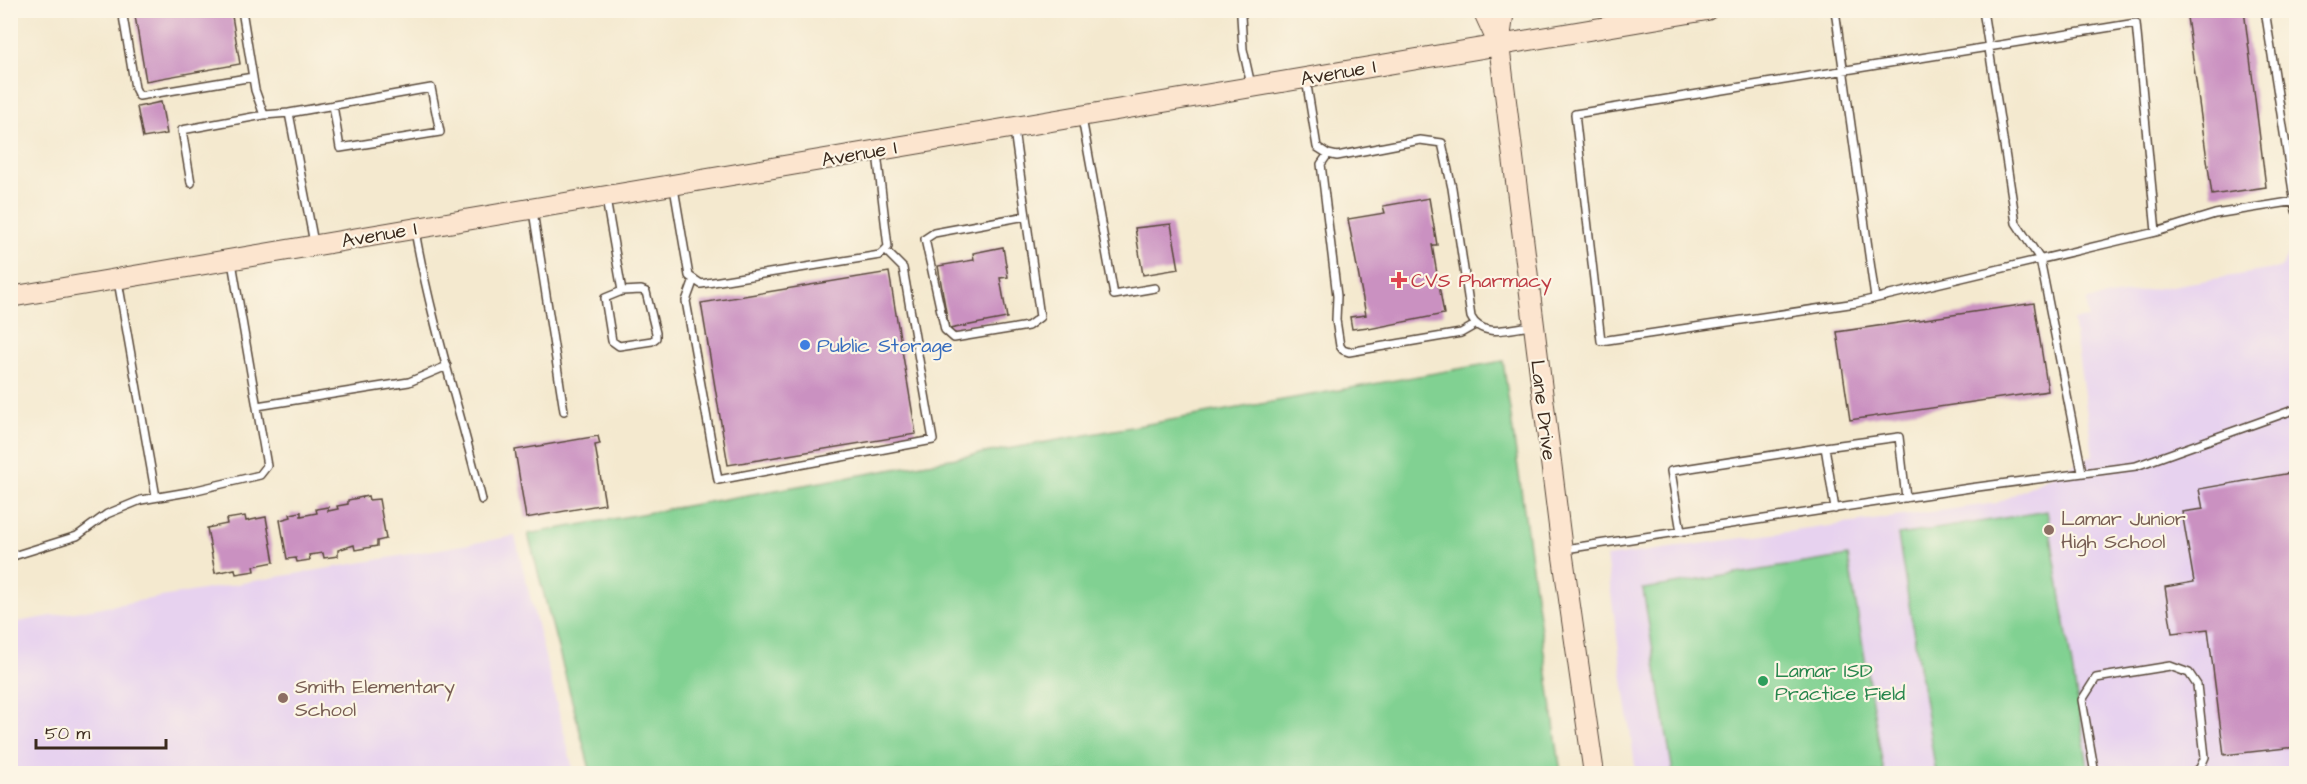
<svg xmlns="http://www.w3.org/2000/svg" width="2307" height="784" font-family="'Architects Daughter',sans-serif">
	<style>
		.built { fill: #e7d2ef }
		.green { fill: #81d192; stroke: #5e7e58; stroke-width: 1.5 }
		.building { fill: #ca91c1 }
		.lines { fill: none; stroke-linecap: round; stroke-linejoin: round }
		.service-casing { stroke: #574739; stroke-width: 10 }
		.secondary-casing { stroke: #574739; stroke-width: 22 }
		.service { stroke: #fff; stroke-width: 7 }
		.secondary { stroke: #fce5cf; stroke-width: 20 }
		.health-dot { fill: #e0444e; stroke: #fcf5e5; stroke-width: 2 }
		.shop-dot { fill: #3f7fe0; stroke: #fcf5e5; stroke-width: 2 }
		.education-dot { fill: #8d6e63; stroke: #fcf5e5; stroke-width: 2 }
		.leisure-dot { fill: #2e9e5b; stroke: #fcf5e5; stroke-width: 2 }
		.labels { text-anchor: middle; stroke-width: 4.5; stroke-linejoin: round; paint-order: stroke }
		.street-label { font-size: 20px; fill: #3b2a1e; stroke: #fcf5e5 }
		.health-label { font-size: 20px; fill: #be3a42; stroke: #fcf5e5; text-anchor: start }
		.shop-label { font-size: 20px; fill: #366cbe; stroke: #fcf5e5; text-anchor: start }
		.education-label { font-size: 20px; fill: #785e54; stroke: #fcf5e5; text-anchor: start }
		.leisure-label { font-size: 20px; fill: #27864d; stroke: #fcf5e5; text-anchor: start }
	</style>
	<rect width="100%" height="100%" fill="#fcf5e5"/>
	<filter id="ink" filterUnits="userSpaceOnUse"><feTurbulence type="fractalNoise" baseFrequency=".0167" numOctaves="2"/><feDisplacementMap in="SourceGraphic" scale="12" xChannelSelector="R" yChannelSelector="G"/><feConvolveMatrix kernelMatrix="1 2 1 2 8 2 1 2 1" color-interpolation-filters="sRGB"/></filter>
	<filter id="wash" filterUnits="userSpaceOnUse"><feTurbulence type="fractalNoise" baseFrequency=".008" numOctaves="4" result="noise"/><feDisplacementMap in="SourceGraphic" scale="24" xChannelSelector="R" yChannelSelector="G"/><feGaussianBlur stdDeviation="1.35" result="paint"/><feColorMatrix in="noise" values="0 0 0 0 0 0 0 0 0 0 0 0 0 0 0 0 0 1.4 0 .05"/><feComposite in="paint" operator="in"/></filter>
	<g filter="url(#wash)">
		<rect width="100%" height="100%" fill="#f4e9cf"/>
		<path class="built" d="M2296,242V773H1636L1606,557L1997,503L2093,455L2073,320L2088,318L2087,300L2280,268Z
			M515,536L574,773H11V623Z"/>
		<path class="green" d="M1503,361L1561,773H591L528,534Z
			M2047,511L2089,773H1936L1898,535Z
			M1848,556L1884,773H1673L1643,589Z"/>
		<g id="blocks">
			<path class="building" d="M134,10H231L240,64L146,81Z
				M2186,10H2244L2266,187L2212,195Z
				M161,102L167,134L143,138L137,107Z
				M1429,198L1437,245H1432L1444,314L1369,329L1368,327L1352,329L1350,317L1366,315L1348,219L1385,213L1383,206Z
				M1171,224L1179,269L1143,275L1135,228Z
				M1003,247L1008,277L1000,278L1007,318L949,329L938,266L974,260L973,253Z
				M889,272L916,434L728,465L701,303Z
				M2034,303L2048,391L1850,420L1837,332Z
				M598,436L600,444L595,445L605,504L526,518L515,450Z
				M2296,472V747L2224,755L2208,629L2172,633L2165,587L2194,582L2182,512L2203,509L2199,489Z
				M368,496L369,500L379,499L386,539L377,541V546L355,550L354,545L338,550V556L324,558L323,553L309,555L310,560L297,562L296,558L287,559L280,520L291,517L290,514L301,512V516L317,513L316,509L328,507V511L338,509L337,506L348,504V500Z
				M245,516L246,521L266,517L274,562L254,566L255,571L236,574L235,569L215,573L207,528L227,524L226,519Z"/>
		</g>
	</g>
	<g filter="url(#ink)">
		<use href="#blocks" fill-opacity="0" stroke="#574739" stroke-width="1.5"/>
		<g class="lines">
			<g class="service-casing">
				<path id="service" d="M122,10L135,88L139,96L253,77
					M242,10L255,90L264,115L289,113L314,243
					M1247,10L1241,16L1243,49L1251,85
					M1835,10L1875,298
					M1983,10L2016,223L2040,259L2082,472
					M2265,10L2296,211
					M1306,79L1317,147L1328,154L1337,156L1420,140L1442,143L1452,188L1471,317C1482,339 1511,328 1531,326
					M289,113L431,88L440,132L340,148L333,105
					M1082,118L1114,295L1155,288
					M1014,130L1040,317L1028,326L954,338L945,330L925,239L934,233L1026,216
					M1328,154L1321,164L1337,296L1336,320L1340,346L1343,350L1349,352L1461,333L1475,325
					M191,183L182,130L264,115
					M674,188L689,276L701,284L880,255L888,247L877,153
					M606,199L622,291L641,290L646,292L656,333V338L652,341L619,346L612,341L605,298L622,291
					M533,211L564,411
					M415,231C431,322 460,410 482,500
					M2156,232L2136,23L1575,114L1601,341L1856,303L2156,232L2215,214L2296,201
					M694,279L686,301L718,480L933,440L903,268L885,250
					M118,281L156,497
					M257,406L409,382L447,366
					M1825,447L1899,437L1906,498
					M1681,532L1671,471L1825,447L1835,509
					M1565,549L1970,488L2136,466L2296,409
					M10,557L77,536L107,514L141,500L188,492L260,475L267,466L232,262
					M2095,774L2082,700L2096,678L2170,666L2189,673L2197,685L2205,757L2200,768L2193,774"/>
			</g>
			<g class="secondary-casing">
				<path id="secondary" d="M1483,10L1499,45
					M1504,10L1499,45L1562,550L1594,774
					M10,297L1707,10"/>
			</g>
			<use href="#service" class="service"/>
			<use href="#secondary" class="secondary"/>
		</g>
	</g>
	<path class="health-dot" d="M1396 271h6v6h6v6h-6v6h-6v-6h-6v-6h6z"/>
	<circle class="shop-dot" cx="805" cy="345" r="6"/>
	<g class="education-dot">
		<circle cx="2049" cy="530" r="6"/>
		<circle cx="283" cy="698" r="6"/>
	</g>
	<circle class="leisure-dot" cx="1763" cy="681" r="6"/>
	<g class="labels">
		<g class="street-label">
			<text transform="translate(1338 72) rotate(-10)" y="7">Avenue I</text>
			<text transform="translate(859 153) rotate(-10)" y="7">Avenue I</text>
			<text transform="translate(379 234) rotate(-10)" y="7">Avenue I</text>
			<text transform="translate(1544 410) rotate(83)" y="7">Lane Drive</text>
		</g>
		<g class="health-label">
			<text x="1411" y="287">CVS Pharmacy</text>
		</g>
		<g class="shop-label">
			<text x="817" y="352">Public Storage</text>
		</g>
		<g class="education-label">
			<text x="2061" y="525">Lamar Junior<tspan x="2061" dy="23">High School</tspan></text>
			<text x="295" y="693">Smith Elementary<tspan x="295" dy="23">School</tspan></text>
		</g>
		<g class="leisure-label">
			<text x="1775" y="677">Lamar ISD<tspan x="1775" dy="23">Practice Field</tspan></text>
		</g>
	</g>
	<rect width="2307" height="784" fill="none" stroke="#fcf5e5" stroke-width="36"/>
	<path d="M36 739v9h130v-9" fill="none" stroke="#3b2a1e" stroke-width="3"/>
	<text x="45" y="739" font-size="18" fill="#3b2a1e" stroke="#fcf5e5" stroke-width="4.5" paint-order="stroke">50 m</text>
</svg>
